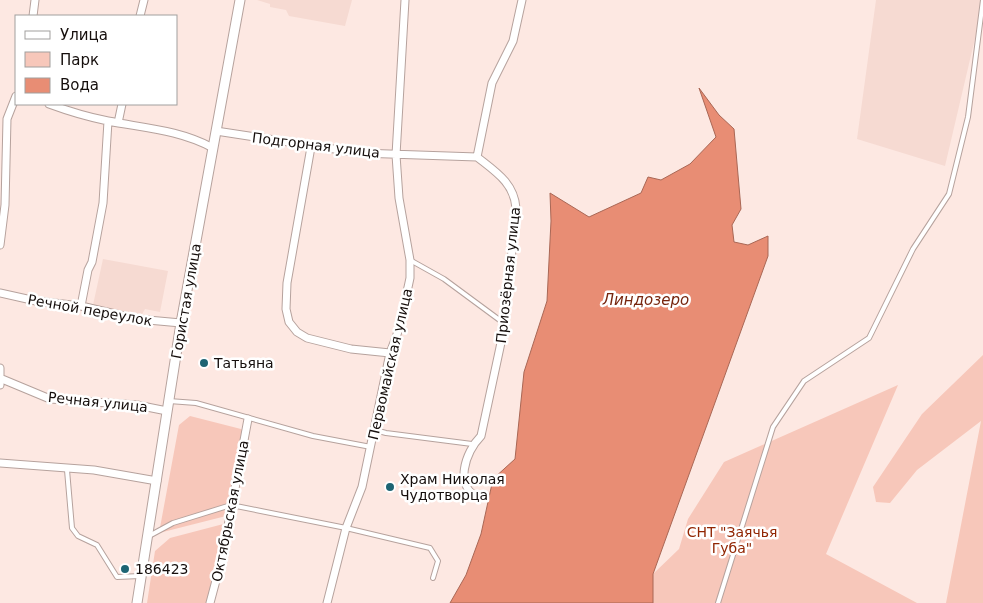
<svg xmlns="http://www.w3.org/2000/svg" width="983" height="603" font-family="'DejaVu Sans',sans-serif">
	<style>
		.built { fill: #f6dad2 }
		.green { fill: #f7c7ba }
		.water { fill: #e88d74; stroke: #a96755 }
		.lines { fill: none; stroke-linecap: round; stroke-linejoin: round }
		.service-casing { stroke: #b6a29d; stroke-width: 6 }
		.minor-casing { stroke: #b6a29d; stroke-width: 9 }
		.tertiary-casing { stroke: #b6a29d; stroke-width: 11 }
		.service { stroke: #fff; stroke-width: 4 }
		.minor { stroke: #fff; stroke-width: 7 }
		.tertiary { stroke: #fff; stroke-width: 9 }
		.poi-dot { fill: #1d6473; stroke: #fff; stroke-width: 2 }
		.labels { text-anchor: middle; stroke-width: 5; stroke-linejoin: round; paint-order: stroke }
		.street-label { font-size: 14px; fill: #150e0c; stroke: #fff }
		.poi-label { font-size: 14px; fill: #150e0c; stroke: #fff; text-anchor: start }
		.park-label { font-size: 14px; fill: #912603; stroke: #fff }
		.water-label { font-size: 15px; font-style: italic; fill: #77260f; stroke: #fff }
	</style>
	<rect width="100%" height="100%" fill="#fde8e2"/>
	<path class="built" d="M257,0H352L345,26L289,16L286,10L270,7V4Z
		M876,0H981L976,34L945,166L857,139Z
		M103,259L168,271L160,312L145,309L141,316L93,305Z"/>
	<path class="green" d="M983,355V603H946L981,421L917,470L890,503L876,502L873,487L922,414Z
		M898,385L826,554L917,603H653V574L679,549L688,519L724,462Z
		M190,416L241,429L244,432L232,512L226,516L159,533L179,425Z
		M231,522L214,603H147L155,551L170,538Z"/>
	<path class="water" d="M699,88L719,115L734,129L741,209L732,225L734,242L748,245L768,236V256L653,574V603H450L466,575L481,534L493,479L515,459L524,372L547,301L551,221L550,193L589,217L641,193L648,177L661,180L690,164L716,137Z"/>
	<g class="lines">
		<g class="service-casing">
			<path id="service" d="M410,260L444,279L505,324
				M169,401L196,403L313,436L371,447
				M375,430L386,433L472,444
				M67,470L72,528L78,536L97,545L117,577L140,576
				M149,536L173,523L231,505L346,528L430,548L438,561L433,578
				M718,603L773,427L804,381L869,338L913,249L949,194L968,117L983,0"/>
		</g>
		<g class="minor-casing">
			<path id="minor" d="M33,16L35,0
				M140,16L144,0
				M49,104C68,111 88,117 108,121C144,128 180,130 213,148
				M118,123L122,104
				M216,131L360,153L477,157
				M311,147L287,283L286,309L289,322L297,332L307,338L351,349L390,353
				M477,157C496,172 514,183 516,208L505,324L481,436C465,452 453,488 480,498
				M477,157L492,83L513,41L522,0
				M0,245L5,205L7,119L16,96
				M0,293L36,301L81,306L137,319L181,323
				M81,306L88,270L92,262L103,203L108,121
				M0,368V385
				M2,379L50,399L137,405L167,411
				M0,463L94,470L157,481
				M210,603L222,558L248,419
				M327,603L346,528L362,487L390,353L399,329L410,278V260L399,198L396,155L405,0"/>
		</g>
		<g class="tertiary-casing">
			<path id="tertiary" d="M137,603L181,323L240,0"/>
		</g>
		<use href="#service" class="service"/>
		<use href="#minor" class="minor"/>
		<use href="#tertiary" class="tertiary"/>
	</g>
	<g class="poi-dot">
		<circle cx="204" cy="363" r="5"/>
		<circle cx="390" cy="487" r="5"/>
		<circle cx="125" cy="569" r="5"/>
	</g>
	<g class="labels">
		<g class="street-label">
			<text transform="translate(316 145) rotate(7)" y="5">Подгорная улица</text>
			<text transform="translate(508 275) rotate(-84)" y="5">Приозёрная улица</text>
			<text transform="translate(186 301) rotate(-80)" y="5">Гористая улица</text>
			<text transform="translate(90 310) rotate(10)" y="5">Речной переулок</text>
			<text transform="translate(390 364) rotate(-77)" y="5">Первомайская улица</text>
			<text transform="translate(98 402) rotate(6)" y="5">Речная улица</text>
			<text transform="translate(230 511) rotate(-79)" y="5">Октябрьская улица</text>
		</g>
		<g class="poi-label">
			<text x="214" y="368">Татьяна</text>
			<text x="400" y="484">Храм Николая<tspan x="400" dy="16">Чудотворца</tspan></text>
			<text x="135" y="574">186423</text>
		</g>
		<g class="park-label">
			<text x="732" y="537">СНТ "Заячья<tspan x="732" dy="16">Губа"</tspan></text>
		</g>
		<g class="water-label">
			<text x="646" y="305">Линдозеро</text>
		</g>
	</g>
	<rect x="15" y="15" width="162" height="90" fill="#ffffff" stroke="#a19f9e"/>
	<rect x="25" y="31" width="25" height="8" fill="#ffffff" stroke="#a19f9e"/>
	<text x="60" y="40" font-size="15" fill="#150e0c">Улица</text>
	<rect x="25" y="52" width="25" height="15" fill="#f7c7ba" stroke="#a19f9e"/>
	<text x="60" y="65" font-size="15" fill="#150e0c">Парк</text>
	<rect x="25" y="78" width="25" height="15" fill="#e88d74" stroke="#a19f9e"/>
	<text x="60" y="90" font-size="15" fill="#150e0c">Вода</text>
</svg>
